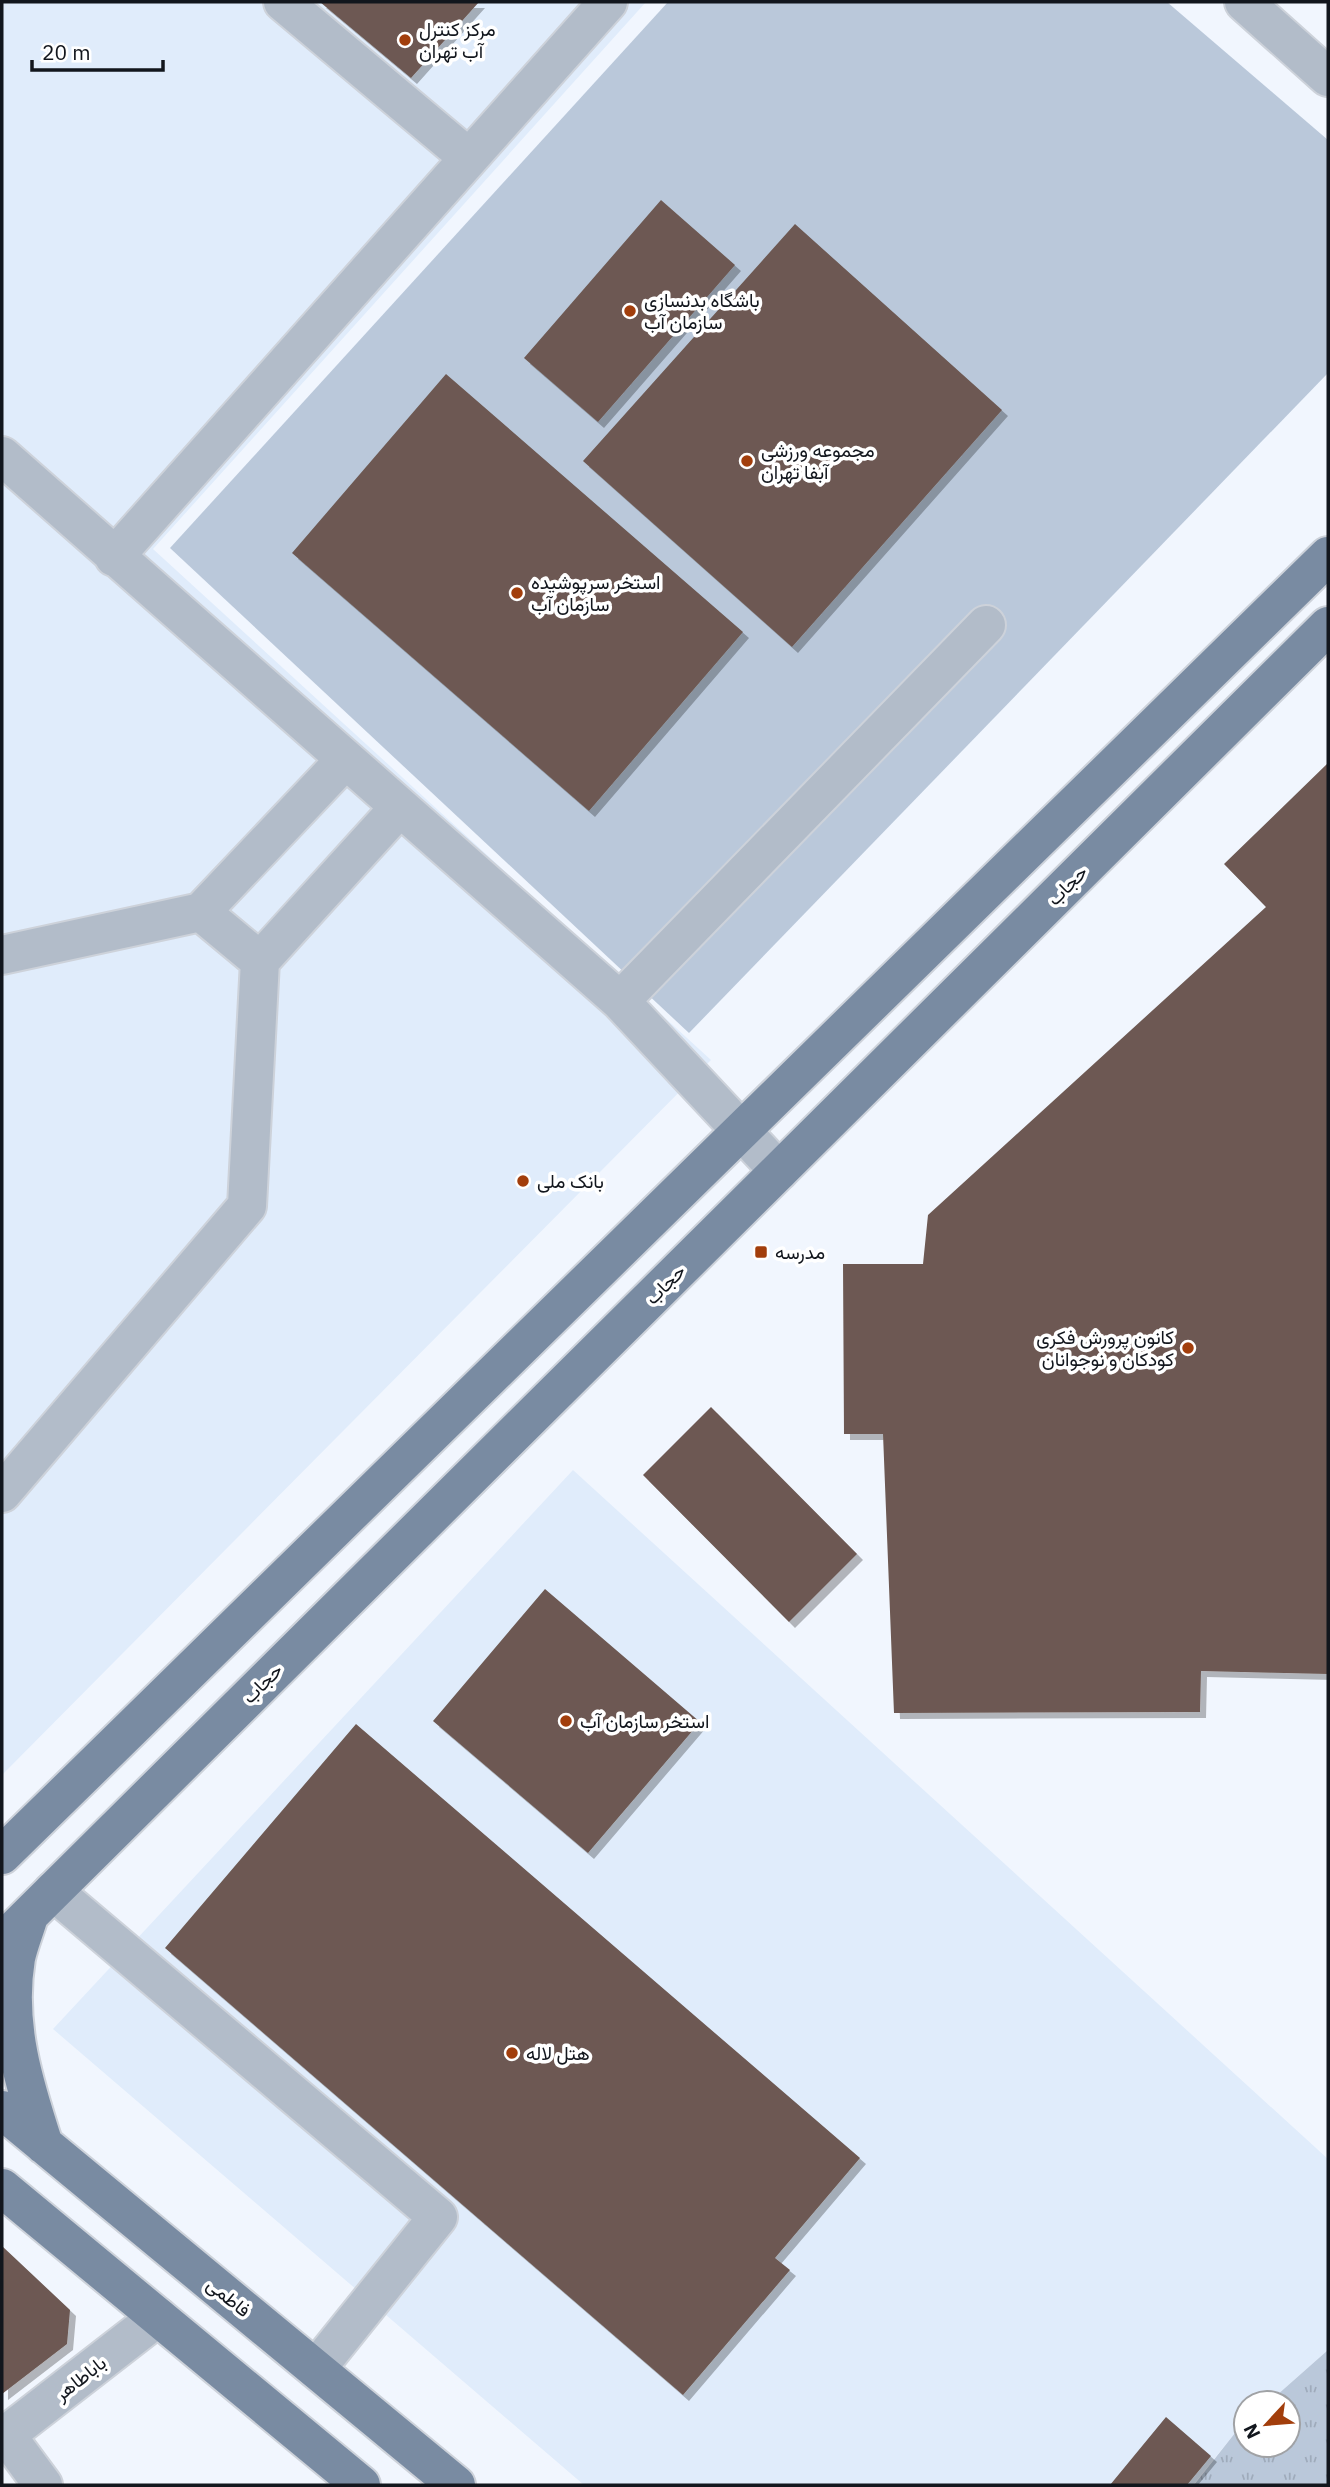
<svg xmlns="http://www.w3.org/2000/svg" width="1330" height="2487" font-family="'IBM Plex Sans',Vazirmatn,sans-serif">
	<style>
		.built { fill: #e0ecfb }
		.green { fill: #bac8da }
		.park { fill: url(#park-tufts) }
		.building { fill: #6d5952; filter: url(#shadow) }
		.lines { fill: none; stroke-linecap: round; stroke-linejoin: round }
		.minor-casing { stroke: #cdd2da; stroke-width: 42 }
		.major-casing { stroke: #cdd2da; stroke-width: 42 }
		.minor { stroke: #b2bcc9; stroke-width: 38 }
		.major { stroke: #798ba2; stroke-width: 38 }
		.poi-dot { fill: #a23e0c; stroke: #fff; stroke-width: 2.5 }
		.labels { text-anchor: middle; stroke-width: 7; stroke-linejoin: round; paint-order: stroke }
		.poi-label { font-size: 19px; fill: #12161d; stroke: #fff; text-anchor: start }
		.street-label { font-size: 19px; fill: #12161d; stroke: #fff }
	</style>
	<defs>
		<pattern id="park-tufts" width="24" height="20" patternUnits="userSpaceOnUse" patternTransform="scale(1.75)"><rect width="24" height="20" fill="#bac8da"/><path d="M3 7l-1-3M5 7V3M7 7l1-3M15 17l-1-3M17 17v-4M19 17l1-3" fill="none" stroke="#9fabbb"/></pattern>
		<filter id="shadow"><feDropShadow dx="6" dy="6" stdDeviation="0" flood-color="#0004"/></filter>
	</defs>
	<rect width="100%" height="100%" fill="#f1f6fe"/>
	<path class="built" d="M2,2H646L153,549L711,1060L2,1775Z
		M573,1470L1328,2159V2350L1268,2403H1246V2423L1235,2433L1193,2485H584L53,2029Z"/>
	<path class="green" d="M668,2H1167L1328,140V373L689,1033L170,548Z"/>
	<path class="park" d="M1328,2350V2485H1194L1235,2433L1246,2423V2445H1288V2403H1268Z"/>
	<path class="building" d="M320,2H479L411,78Z
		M661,200L735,265L598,422L524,358Z
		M795,224L1002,410L792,647L583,461Z
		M446,374L743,632L589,811L292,553Z
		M1328,763V1674L1201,1671L1200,1712L894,1713L883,1434H844L843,1264H923L928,1215L1266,907L1224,864Z
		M711,1407L857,1554L789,1622L643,1475Z
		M545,1589L700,1722L588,1853L433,1721Z
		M356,1724L860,2158L775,2258L790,2270L683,2395L165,1948Z
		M2,2246L70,2310L67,2344L2,2394Z
		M1166,2417L1211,2456L1187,2485H1110Z"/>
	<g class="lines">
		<g class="minor-casing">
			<path id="minor" d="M283,2L469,158
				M1244,2L1328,77
				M2,456L620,1001L779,1171
				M114,557L608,2
				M201,912L260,961
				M2,955L201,912L345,760
				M620,1001L986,625
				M2,1493L247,1206L260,961L400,807
				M53,1891L438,2217L316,2369
				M6,2435L43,2485
				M2,2438L158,2317"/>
		</g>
		<g class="major-casing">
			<path id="major" d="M2,1855L1328,556
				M29,1916C25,1930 19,1944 16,1958C5,2024 24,2084 44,2145
				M2,1942L1328,626
				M2,2110L456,2485
				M2,2188L361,2485"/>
		</g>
		<use href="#minor" class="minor"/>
		<use href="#major" class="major"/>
	</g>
	<g class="poi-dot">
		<circle cx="405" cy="40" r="7"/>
		<circle cx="630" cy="311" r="7"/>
		<circle cx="747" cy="461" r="7"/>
		<circle cx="517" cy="593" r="7"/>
		<circle cx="523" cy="1181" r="7"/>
		<rect x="754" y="1245" width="14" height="14" rx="3.5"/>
		<circle cx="1188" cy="1348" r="7"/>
		<circle cx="566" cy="1721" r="7"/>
		<circle cx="512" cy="2053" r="7"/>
	</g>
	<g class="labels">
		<g class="poi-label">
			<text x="419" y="36">مرکز کنترل<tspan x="419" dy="22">آب تهران</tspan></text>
			<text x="644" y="307">باشگاه بدنسازی<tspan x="644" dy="22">سازمان آب</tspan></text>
			<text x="761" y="457">مجموعه ورزشی<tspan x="761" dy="22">آبفا تهران</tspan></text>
			<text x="531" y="589">استخر سرپوشیده<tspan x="531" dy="22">سازمان آب</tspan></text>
			<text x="537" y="1188">بانک ملی</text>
			<text x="775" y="1259">مدرسه</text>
			<text x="1174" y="1344" text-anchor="end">کانون پرورش فکری<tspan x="1174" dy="22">کودکان و نوجوانان</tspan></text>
			<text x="580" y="1728">استخر سازمان آب</text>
			<text x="526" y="2060">هتل لاله</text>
		</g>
		<g class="street-label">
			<text transform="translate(1067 885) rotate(-45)" y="7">حجاب</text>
			<text transform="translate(665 1284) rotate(-45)" y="7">حجاب</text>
			<text transform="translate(262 1683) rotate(-45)" y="7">حجاب</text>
			<text transform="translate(229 2297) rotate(39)" y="7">فاطمی</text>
			<text transform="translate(80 2378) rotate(-38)" y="7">باباطاهر</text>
		</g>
	</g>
	<rect width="1330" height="2487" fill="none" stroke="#12161d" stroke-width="7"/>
	<g transform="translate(1267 2424) rotate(244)"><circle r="33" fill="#ffffff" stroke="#a0a2a5" stroke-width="2"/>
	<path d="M0-5L12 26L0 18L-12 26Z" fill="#a23e0c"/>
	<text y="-10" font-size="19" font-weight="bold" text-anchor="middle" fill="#12161d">N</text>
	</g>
	<path d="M32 60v10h131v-10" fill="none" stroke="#12161d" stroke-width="3.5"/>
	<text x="42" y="60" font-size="21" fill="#12161d" stroke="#ffffff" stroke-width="5" paint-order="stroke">20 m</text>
</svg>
